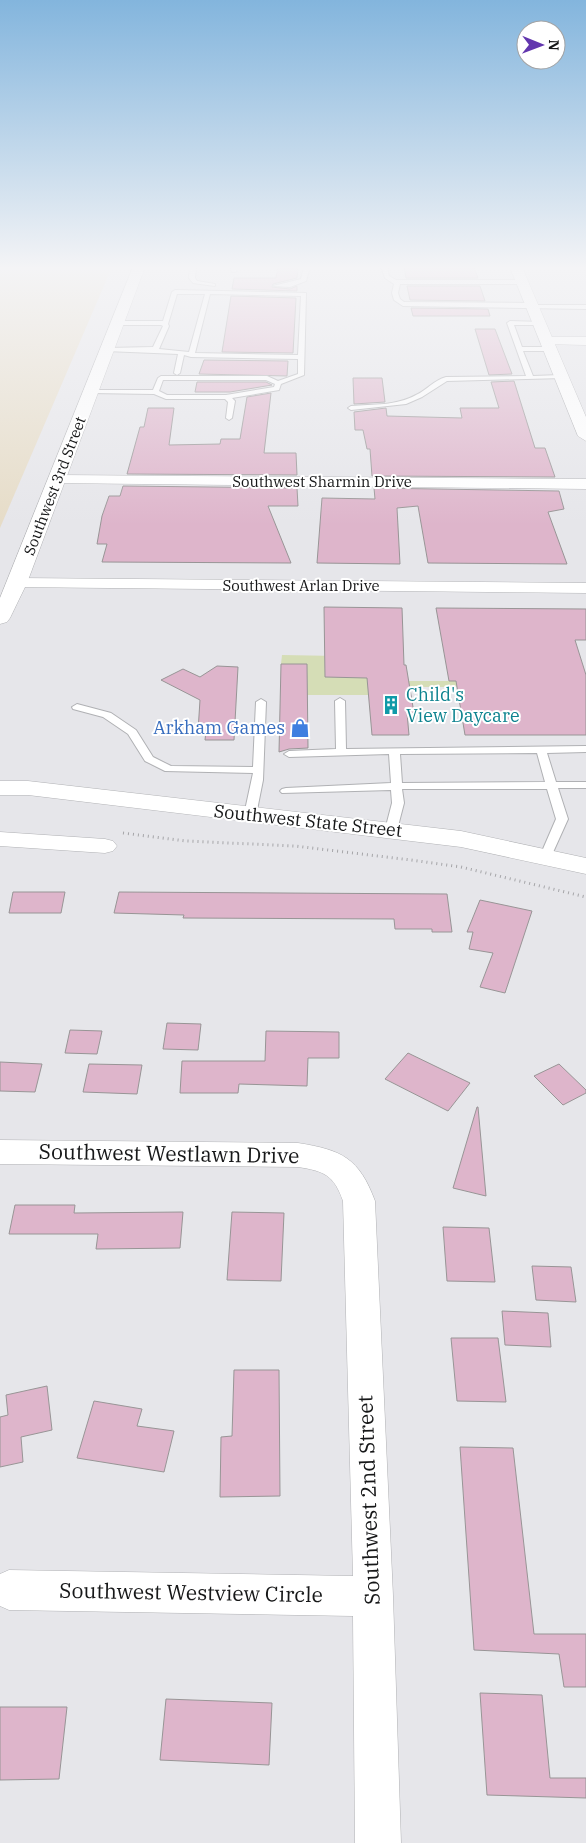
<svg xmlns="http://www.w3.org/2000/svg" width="586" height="1843" font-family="'IBM Plex Serif',serif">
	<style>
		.industrial { fill: #e6dcc7 }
		.green { fill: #d5ddb6 }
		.building { fill: #deb5cb; stroke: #989596 }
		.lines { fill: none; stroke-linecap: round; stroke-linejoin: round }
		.service-casing { stroke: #b0b1b4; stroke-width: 2 }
		.minor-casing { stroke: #b0b1b4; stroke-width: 1 }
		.tertiary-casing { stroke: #b0b1b4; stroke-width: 1 }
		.secondary-casing { stroke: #b0b1b4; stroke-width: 1 }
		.path { stroke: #a5a5a8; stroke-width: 3; stroke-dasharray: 1 4; stroke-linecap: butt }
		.service { fill: #fff; fill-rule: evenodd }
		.minor { fill: #fff; fill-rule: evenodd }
		.tertiary { fill: #fff; fill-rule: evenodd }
		.secondary { fill: #fff; fill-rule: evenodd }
		.labels { text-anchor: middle; stroke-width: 4; stroke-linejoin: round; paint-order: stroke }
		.far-street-label { font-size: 15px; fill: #161718; stroke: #fff }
		.culture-label { font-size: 18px; fill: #0d838f; stroke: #fff; text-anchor: start }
		.shop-label { font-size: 18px; fill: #366cbe; stroke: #fff; text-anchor: end }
		.street-label { font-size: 18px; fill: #161718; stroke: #fff }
		.near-street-label { font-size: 21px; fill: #161718; stroke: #fff }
	</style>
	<rect width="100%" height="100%" fill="#e6e6ea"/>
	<path class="industrial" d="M0,267H112L0,528Z"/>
	<path class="green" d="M282,655L338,656L368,678V695H307L281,664Z
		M402,681H456L457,687H404Z"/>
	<path class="building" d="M278,267H298L297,278L273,284L272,287L290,289L297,286V291L232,289L234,278H276Z
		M404,267H474L478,278H406Z
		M407,286H480L485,301L410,300Z
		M231,296L296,298L293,353L222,352Z
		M411,308L488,309L490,316H413Z
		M475,329H495L512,374L489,375Z
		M204,360L288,361L287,376L199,374Z
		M353,378H382L385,402L354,404Z
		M514,381L535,448H545L555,477L372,476L370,449H367L363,430H355L354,412L386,408L387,416L462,418L460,408H499L491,382Z
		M197,382H266L272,385L230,392H195Z
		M271,393L264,453H296L297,475L127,474L140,427H144L148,408H174L169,445L220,444L221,439H240L247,397Z
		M123,486L297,488L298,506H268L291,563L102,562L107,544H97L102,516L109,496H120Z
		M374,488L559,491L564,509L548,512L567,564L428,563L418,506L397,508L400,564L317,563L322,498L375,499Z
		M324,607L402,608L404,665H406L414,713H407L409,735H372L367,678L325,677Z
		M436,608L586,609V640H575L586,675V735H465L456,681H449Z
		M281,664H307L308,748L289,749L279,752Z
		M217,666L238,667L234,740H205L206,731H198L200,700L161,680L183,669L200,677Z
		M13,892H65L61,913H9Z
		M119,892L447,894L452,932H432V929H395L394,919L183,918L184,915L114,913Z
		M480,900L532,911L505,993L480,987L493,953L469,949L473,932H467Z
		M167,1023L201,1024L198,1050L163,1049Z
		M70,1030L102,1031L97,1054L65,1053Z
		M266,1031L339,1032V1058H308L307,1086L239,1084L238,1093H180L182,1061H265Z
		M408,1053L470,1083L448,1111L385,1079Z
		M0,1062L42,1064L35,1092L0,1091Z
		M89,1064L142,1065L137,1094L83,1092Z
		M559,1064L586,1090V1093L563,1105L534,1076Z
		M477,1107H478L486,1196L453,1188Z
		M15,1205H75L74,1213L183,1212L180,1248L96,1249L98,1234H9Z
		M232,1212L284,1213L281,1281L227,1280Z
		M443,1227L489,1228L495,1282L447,1281Z
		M532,1266L571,1267L576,1302L536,1300Z
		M502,1311L548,1313L551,1347L505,1345Z
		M451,1338H498L506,1402L457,1401Z
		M234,1370H279L280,1496L220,1497L221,1437L232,1436Z
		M47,1386L52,1430L21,1437L23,1462L0,1467V1417L8,1415L6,1395Z
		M94,1401L142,1409L137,1426L174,1431L164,1472L77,1458Z
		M460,1447L513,1448L534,1634H586V1687H564L559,1654L474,1650Z
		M480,1693L542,1695L550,1778H586V1798L487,1795Z
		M166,1699L272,1703L269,1765L160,1760Z
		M0,1707H67L59,1779L0,1780Z"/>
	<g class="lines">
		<g class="service-casing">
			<path id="service" d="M190,267H196L195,278L197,281L215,284V286L193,283L189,278Z
				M231,267H237L236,272H232Z
				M304,267H310L306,281L290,287L273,286L301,279Z
				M381,267H387L389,276L396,280H522L525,282L522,284H400L398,293L400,299L404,302L531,303L534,305H586V309L403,306L394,300L392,293L394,284L385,278Z
				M175,290L306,293L304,375L281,384L279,390L232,398L235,401L232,418L229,420L226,418L228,402L225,399H166L154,394L90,393V391L92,390H153L158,378L161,376H267L278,381L298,374V359L191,357L184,355L180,373L177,375L174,373L178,354L106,351L108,348L153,347L163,326L161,325H118L115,323L118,321H163L172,292ZM177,294H205L189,352L159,349L169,326L168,324ZM210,294L301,296L298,355L195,353ZM163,380H266L275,384L274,387L226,395H167L159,391Z
				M510,321L541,322L539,325H514L522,347H550L553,349L550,351H523L533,376L561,375L564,377L563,378L447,381L422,397L406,404L351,410L348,408L351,406C373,404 396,406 416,395C427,390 434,380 446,377L526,376L507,323Z
				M340,698L345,701L346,749L586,746V752L547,753L556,782H586V788H558L568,819L550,859L546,860L540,856L556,819L547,789H402L404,803L397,830L391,833L385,830L392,803L391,790L282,793L280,791L282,789L286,788L391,783L389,754L289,757L284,754L289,751L336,749L335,701ZM537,753L545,782L402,783L400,754Z
				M261,699L266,702L263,780L256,815L250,818L244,815L253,773L165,771L145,761L128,734L103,717L73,709L72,707L77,704L111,713L136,730L153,757L171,766L253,767L256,702Z"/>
		</g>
		<g class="minor-casing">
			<path id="minor" d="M546,337H586V345L542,344L540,341L542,338Z
				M57,475L586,479V489L52,483L49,480Z
				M17,578L586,583V593L11,587L8,583L11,579Z
				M0,832L105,839L113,841L117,846L113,851L105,853L0,846Z
				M0,1140L298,1143C342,1150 359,1158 375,1201L393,1596L401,1843H355L353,1616L9,1610L0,1606V1574L9,1570L353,1576L343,1201C334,1175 324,1171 298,1167L0,1164Z"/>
		</g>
		<g class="tertiary-casing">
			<path id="tertiary" d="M133,267H145L27,583L10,618L7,622L0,624V598Z"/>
		</g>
		<g class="secondary-casing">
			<path id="secondary" d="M510,267H522L586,417V441L578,436Z
				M0,781H28L461,831L586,858V874L461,847L28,795H0Z"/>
		</g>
		<path class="path" d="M123,833L186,841L295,846L411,860L461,867L586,897"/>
		<use href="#service" class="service"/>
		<use href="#minor" class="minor"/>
		<use href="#tertiary" class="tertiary"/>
		<use href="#secondary" class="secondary"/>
	</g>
	<linearGradient id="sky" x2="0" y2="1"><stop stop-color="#83b5dd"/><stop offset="0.51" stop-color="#f4f4f6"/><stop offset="1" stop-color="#f4f4f6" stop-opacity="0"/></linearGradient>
	<rect width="586" height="525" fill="url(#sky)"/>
	<defs>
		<g id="building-bare" transform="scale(1.5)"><path d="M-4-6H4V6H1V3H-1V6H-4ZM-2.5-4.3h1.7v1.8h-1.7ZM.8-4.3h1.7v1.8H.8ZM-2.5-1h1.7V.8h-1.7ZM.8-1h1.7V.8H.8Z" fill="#0f9aa8" stroke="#fff" stroke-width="2.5" paint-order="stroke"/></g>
		<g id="shop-bare" transform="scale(1.5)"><path d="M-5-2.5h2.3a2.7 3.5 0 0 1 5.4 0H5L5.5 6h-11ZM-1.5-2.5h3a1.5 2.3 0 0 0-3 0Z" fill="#3f7fe0" stroke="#fff" stroke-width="2.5" paint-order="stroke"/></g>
	</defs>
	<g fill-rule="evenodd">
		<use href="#building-bare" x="391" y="705"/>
		<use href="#shop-bare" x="300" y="728"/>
	</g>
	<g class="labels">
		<g class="far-street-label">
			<text x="322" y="487">Southwest Sharmin Drive</text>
			<text transform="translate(55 486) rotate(-69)" y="5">Southwest 3rd Street</text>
			<text x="301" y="591">Southwest Arlan Drive</text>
		</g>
		<g class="culture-label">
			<text x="406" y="701">Child's<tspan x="406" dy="21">View Daycare</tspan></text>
		</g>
		<g class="shop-label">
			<text x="285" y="734">Arkham Games</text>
		</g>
		<g class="street-label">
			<text transform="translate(308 821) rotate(6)" y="6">Southwest State Street</text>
		</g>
		<g class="near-street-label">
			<text transform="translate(169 1154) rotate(1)" y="7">Southwest Westlawn Drive</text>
			<text transform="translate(369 1500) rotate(-92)" y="7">Southwest 2nd Street</text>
			<text transform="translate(191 1593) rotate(1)" y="7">Southwest Westview Circle</text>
		</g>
	</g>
	<g transform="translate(541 45) rotate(91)"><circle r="24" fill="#ffffff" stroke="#a2a2a3"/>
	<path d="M0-4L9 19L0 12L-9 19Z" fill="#6236ae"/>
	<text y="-8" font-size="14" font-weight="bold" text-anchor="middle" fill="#161718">N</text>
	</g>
</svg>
